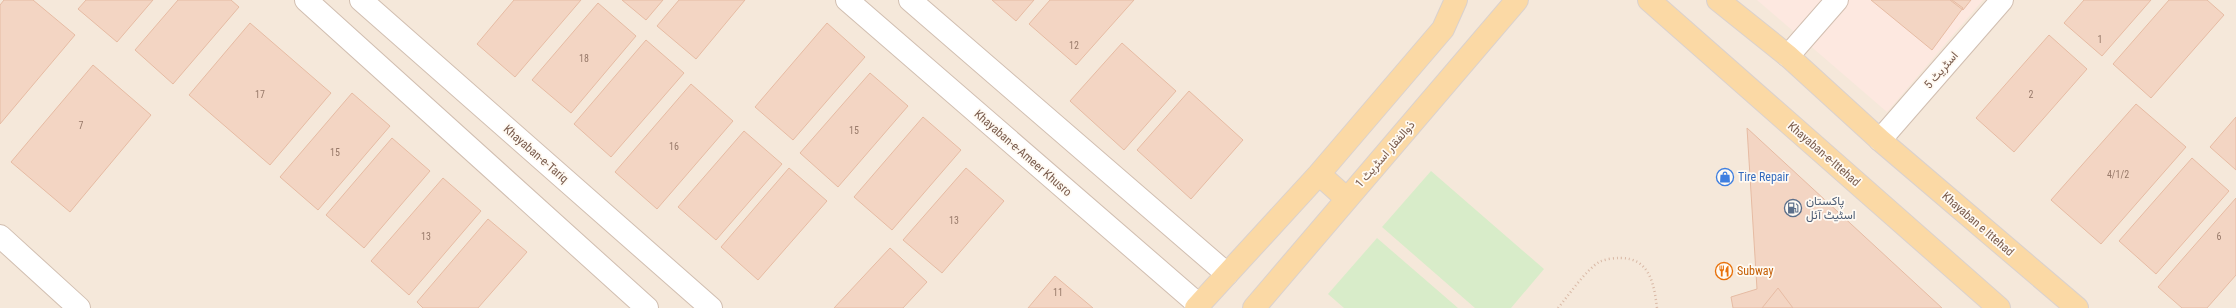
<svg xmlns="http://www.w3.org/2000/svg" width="2236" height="308" font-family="'Roboto Condensed',Vazirmatn,sans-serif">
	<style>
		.residential { fill: #f5e8da }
		.commercial { fill: #fde8e0 }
		.pitch { fill: #d8ecc9 }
		.building { fill: #f3d5c3; stroke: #e6bba3 }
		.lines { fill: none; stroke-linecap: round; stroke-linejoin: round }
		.minor-casing { stroke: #d1beb0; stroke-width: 24 }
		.tertiary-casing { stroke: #d1beb0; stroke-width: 24 }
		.primary-casing { stroke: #dad1cd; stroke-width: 24 }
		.path { stroke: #d9b8a5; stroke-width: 2.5; stroke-dasharray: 1 3; stroke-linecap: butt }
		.minor { stroke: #fff; stroke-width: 22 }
		.tertiary { stroke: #fff; stroke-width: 22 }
		.primary { stroke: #fbd9a5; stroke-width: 22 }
		.labels { text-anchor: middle; stroke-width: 3.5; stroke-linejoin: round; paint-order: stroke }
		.number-label { font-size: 10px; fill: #987a6a }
		.street-label { font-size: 12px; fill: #7a5c4d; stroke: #fffaf3 }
		.shop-label { font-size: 12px; fill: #366cbe; stroke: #fffaf3; text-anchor: start }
		.service-label { font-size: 12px; fill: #4e5e75; stroke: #fffaf3; text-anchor: start }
		.food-label { font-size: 12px; fill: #c56008; stroke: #fffaf3; text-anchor: start }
	</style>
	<rect width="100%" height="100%" fill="#fdf6ec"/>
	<path class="residential" d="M0,0H2236V308H0Z"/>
	<path class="commercial" d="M1757,0H1983L1887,112Z"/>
	<path class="pitch" d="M1431,171L1544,269L1511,308H1475L1382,227Z
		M1377,238L1458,308H1344L1328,294Z"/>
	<path class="building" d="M4,0H33L75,35L0,124V5Z
		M86,0H153L117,42L78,9Z
		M178,0H231L239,7L173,84L135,50Z
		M514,0H581L515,77L477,44Z
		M622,0H663L646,20Z
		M679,0H745L696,59L657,26Z
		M992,0H1034L1016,21Z
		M1050,0H1134L1076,65L1029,24Z
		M1871,0H1952L1963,8L1932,50Z
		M1950,0H1971L1963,10Z
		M2084,0H2151L2102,56L2064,23Z
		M2169,0H2207L2224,15L2151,98L2113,64Z
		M598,3L636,36L571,113L532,80Z
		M250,23L331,93L270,165L189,95Z
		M827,23L865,57L793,140L755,107Z
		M2049,35L2087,69L2014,152L1976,118Z
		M646,40L684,73L611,157L574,124Z
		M1122,43L1176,91L1124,150L1070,101Z
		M93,65L151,115L70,212L11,162Z
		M870,73L908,106L838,187L800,153Z
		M691,84L733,121L657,209L615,172Z
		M1189,91L1243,140L1191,199L1137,150Z
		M352,93L390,126L318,210L280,177Z
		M2136,104L2186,147L2101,244L2051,200Z
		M923,117L961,150L892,230L854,197Z
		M2236,117V170L2210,147Z
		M1747,128L1942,308H1733L1731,297L1757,289Z
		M744,131L782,164L716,240L678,207Z
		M392,138L430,171L364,248L326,215Z
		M2192,158L2229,191L2156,274L2119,241Z
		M789,168L827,201L758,280L721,247Z
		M966,168L1004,201L942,273L903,240Z
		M443,178L481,211L409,295L371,261Z
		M2236,198V275L2207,308H2182L2158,287Z
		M488,219L527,252L478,308H423L417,302Z
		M890,248L927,282L903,308H834Z
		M1055,276L1093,308H1028Z
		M1778,288L1793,308H1762Z"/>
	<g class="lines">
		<g class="minor-casing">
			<path id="minor" d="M306,0L647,308
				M361,0L711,308
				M847,0L1199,305
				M910,0L1227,274
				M1788,56L1837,0
				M0,236L79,308"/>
		</g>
		<g class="tertiary-casing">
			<path id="tertiary" d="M1880,140L2002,0"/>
		</g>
		<g class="primary-casing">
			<path id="primary" d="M1649,0L1999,308
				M1718,0L1788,56L1880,140L2077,308
				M1319,174L1347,199
				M1196,308L1319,174L1443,29L1456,0
				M1254,308L1517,0"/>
		</g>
		<path class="path" d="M1558,308C1569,295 1585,271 1599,262C1605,259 1614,258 1620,258C1650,258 1654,284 1657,308"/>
		<use href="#minor" class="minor"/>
		<use href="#tertiary" class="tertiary"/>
		<use href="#primary" class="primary"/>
	</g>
	<defs>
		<g id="shop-ring" transform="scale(0.9)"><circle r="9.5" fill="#fffaf3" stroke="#3f7fe0" stroke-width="1.5"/><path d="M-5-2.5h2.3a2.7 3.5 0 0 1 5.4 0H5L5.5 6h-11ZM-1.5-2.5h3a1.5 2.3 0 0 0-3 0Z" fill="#3f7fe0"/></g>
		<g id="fuel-ring" transform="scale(0.9)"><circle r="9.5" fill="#fffaf3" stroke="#5c6f8a" stroke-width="1.5"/><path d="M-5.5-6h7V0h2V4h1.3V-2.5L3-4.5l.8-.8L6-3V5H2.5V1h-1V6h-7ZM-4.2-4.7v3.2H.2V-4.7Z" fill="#5c6f8a"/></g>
		<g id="restaurant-ring" transform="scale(0.9)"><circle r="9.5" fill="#fffaf3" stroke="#e8710a" stroke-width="1.5"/><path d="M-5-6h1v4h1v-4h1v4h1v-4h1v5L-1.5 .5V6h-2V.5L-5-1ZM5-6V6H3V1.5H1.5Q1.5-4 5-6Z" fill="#e8710a"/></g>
	</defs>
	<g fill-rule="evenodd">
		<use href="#shop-ring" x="1725" y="177"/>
		<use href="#fuel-ring" x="1793" y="208"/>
		<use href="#restaurant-ring" x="1724" y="271"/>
	</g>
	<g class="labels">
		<g class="number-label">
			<text x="2100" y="43">1</text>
			<text x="1074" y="49">12</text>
			<text x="584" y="62">18</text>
			<text x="260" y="98">17</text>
			<text x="2031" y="98">2</text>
			<text x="81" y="129">7</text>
			<text x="854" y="134">15</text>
			<text x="674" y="150">16</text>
			<text x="335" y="156">15</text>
			<text x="2118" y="178">4/1/2</text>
			<text x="954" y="224">13</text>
			<text x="426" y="240">13</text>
			<text x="2219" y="240">6</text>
			<text x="1058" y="296">11</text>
		</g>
		<g class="street-label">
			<text transform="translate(1941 70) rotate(-49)" y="4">اسٹریٹ 5</text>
			<text transform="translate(1023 153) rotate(41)" y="4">Khayaban-e-Ameer Khusro</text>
			<text transform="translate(536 154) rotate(41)" y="4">Khayaban-e-Tariq</text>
			<text transform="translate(1385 154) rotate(-49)" y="4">ذوالفقار اسٹریٹ 1</text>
			<text transform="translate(1824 154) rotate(41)" y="4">Khayaban-e-Ittehad</text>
			<text transform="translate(1978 224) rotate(41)" y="4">Khayaban e Ittehad</text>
		</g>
		<g class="shop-label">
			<text x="1738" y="181">Tire Repair</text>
		</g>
		<g class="service-label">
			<text x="1806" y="205">پاکستان<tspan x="1806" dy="14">اسٹیٹ آئل</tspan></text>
		</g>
		<g class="food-label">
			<text x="1737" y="275">Subway</text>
		</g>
	</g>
</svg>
